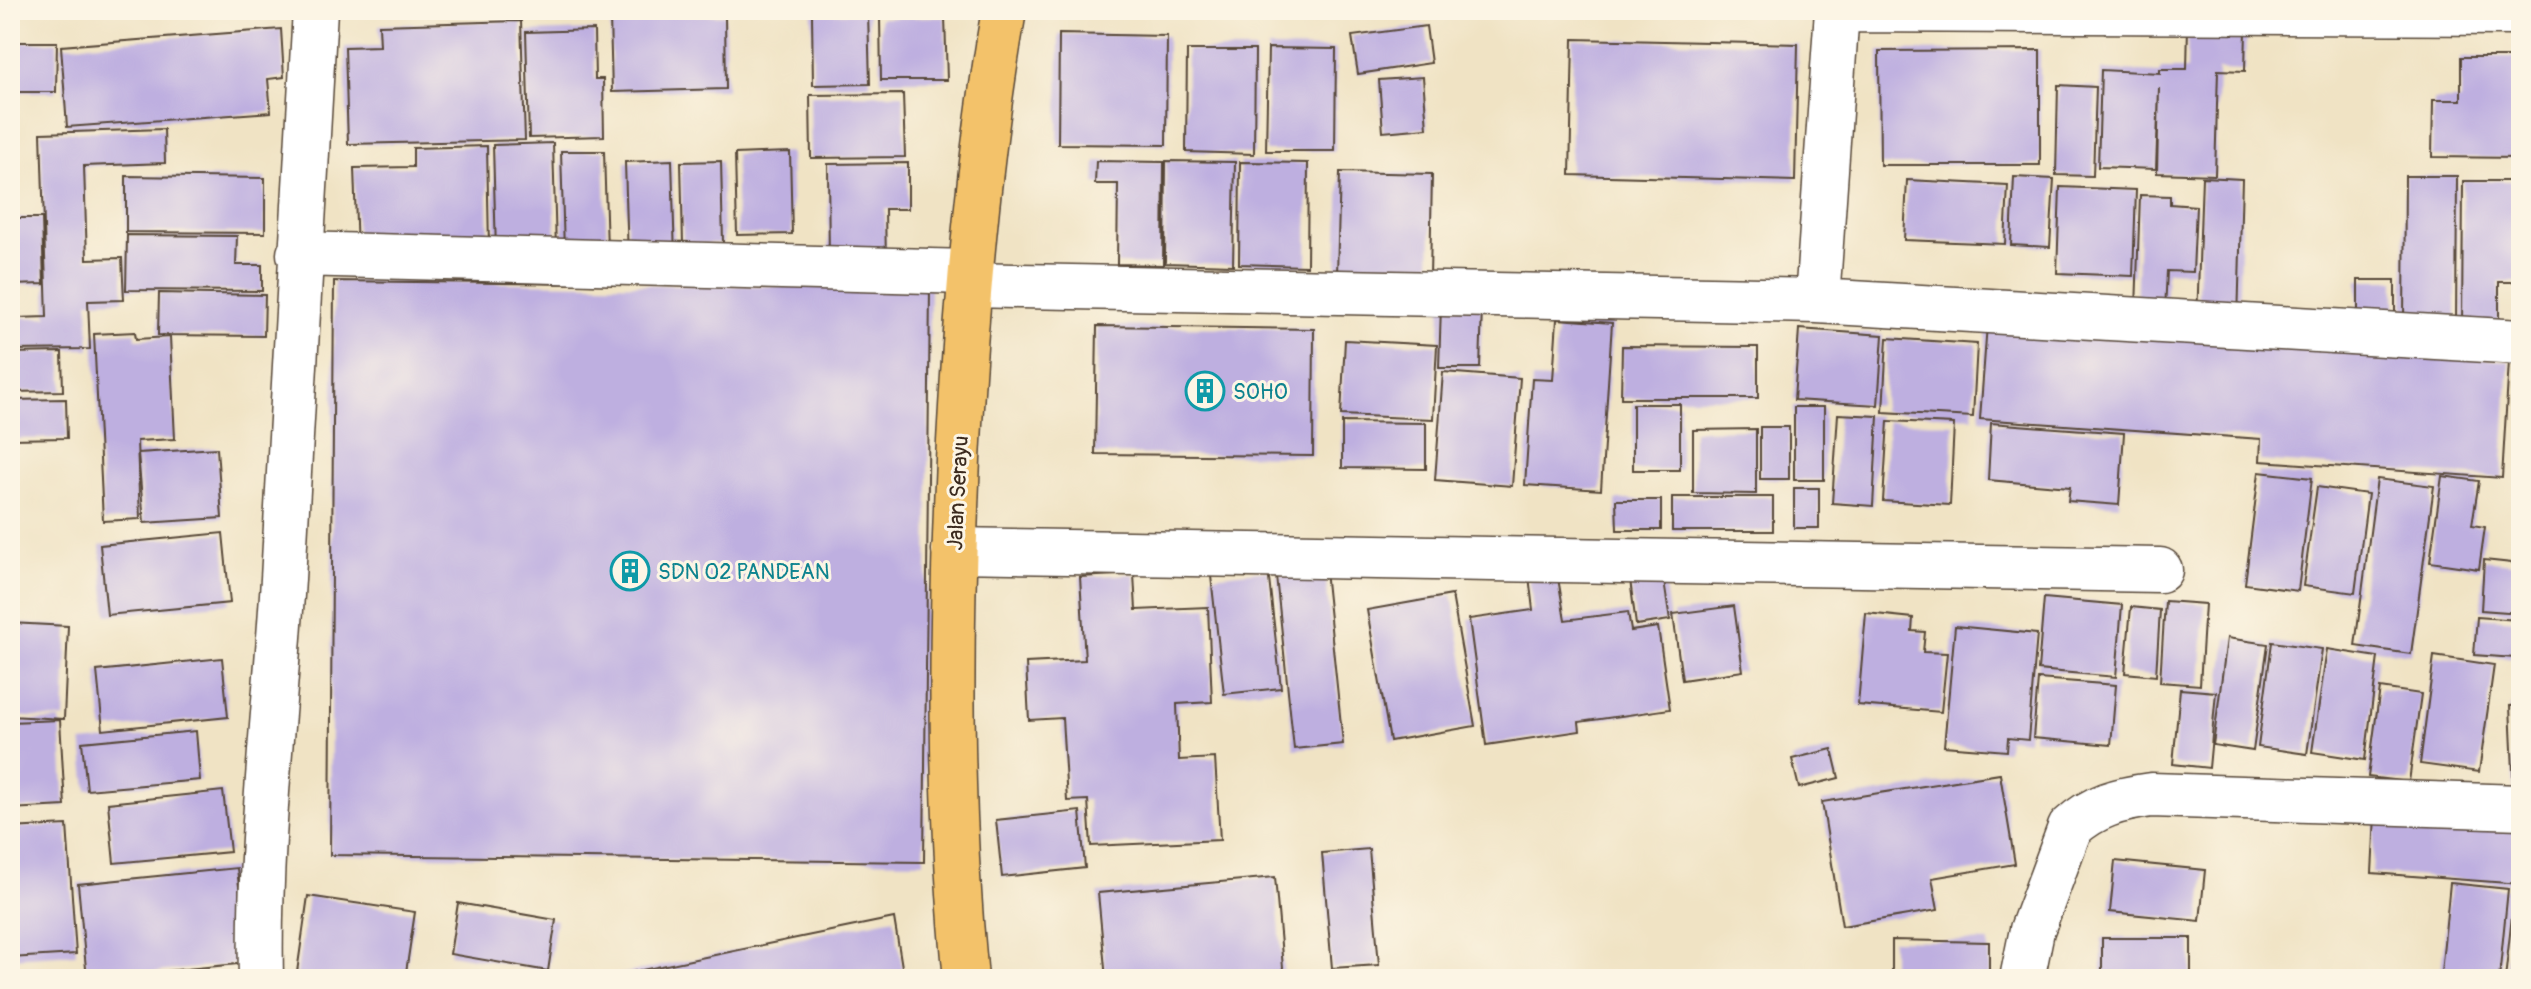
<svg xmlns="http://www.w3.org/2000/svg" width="2531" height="989" font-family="Pangolin,sans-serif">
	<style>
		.building { fill: #beafe0 }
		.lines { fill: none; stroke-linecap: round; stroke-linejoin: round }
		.minor-casing { stroke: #564637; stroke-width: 47 }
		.major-casing { stroke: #564637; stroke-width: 47 }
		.minor { stroke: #fff; stroke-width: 44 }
		.major { stroke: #f3c26a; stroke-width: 44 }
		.labels { text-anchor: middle; stroke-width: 6; stroke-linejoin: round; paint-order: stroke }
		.culture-label { font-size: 22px; fill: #0d838f; stroke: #fcf5e5; text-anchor: start }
		.street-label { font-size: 22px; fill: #3b2a1e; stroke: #fcf5e5 }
	</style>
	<rect width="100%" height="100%" fill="#fcf5e5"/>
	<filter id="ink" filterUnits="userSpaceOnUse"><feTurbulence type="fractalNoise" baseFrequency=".0125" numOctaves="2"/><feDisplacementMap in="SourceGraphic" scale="16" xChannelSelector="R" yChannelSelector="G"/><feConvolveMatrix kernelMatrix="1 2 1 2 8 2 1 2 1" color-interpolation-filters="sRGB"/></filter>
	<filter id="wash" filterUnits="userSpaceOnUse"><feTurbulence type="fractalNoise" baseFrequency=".006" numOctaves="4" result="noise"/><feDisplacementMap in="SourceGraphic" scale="32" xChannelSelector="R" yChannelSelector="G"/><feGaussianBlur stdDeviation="1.8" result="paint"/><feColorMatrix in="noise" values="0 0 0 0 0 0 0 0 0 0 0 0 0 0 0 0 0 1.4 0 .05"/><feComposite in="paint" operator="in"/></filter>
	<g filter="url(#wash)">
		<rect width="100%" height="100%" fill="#f0e3c4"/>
		<g id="blocks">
			<path class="building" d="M868,13L870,84L813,85L812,14Z
				M725,15L726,89L612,92L610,17Z
				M945,17L947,80H881L880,18Z
				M521,21L525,140L348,144L345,47L380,46L379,25Z
				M1426,26L1431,63L1358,74L1352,36Z
				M2188,26L2246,29L2245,71L2218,70L2215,175L2157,173L2159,88L2156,169L2098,167L2101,70L2160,73V69H2187Z
				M281,29L284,77L268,79L271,112L67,127L61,46Z
				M594,30L595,79H603L604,136L529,138L526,32Z
				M1059,34L1167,36L1166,145L1058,144Z
				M1573,39L1798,44L1795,181L1570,175Z
				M10,42H57L56,92H10Z
				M1268,48L1336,49L1335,151H1266Z
				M1187,50H1255L1254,154L1186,152Z
				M2040,50V165H1880L1879,51Z
				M2461,57H2521V158L2432,157L2433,100H2461Z
				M1423,77L1427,128L1383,132L1379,80Z
				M2058,85L2096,87L2093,176L2056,175Z
				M903,94L905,157L811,158L810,95Z
				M164,129L165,163L84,166L87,259L122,258L124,300L88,301L90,349L10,350V291H14L15,318L47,317L41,133Z
				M553,143L556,250L496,251L493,145Z
				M487,146L489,248L357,251L354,168L413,167V148Z
				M561,151H604L607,250L564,251Z
				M790,152L792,234L737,235L735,154Z
				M672,160L675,258L628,260L625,162Z
				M721,161L723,243L683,244L681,162Z
				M1096,161L1164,162L1163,265L1117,264L1118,184H1095Z
				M1166,161L1235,162L1233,265L1165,263Z
				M1240,162L1308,163L1307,266L1239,264Z
				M908,163V209H885L886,262L829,263L828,164Z
				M1340,172L1432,174L1430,277L1337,274Z
				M126,176L265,178V233L126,232Z
				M2405,176H2457L2456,325H2404Z
				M2014,177L2054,179L2050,247L2011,245Z
				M2202,177L2242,179L2238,322L2197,320Z
				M1907,180L2008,185L2005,244L1904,240Z
				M2463,181H2521V282H2499V331H2462Z
				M2060,187L2136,190L2133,276L2057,273Z
				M2140,195L2170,196V204L2196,206L2193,272L2167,271L2165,310L2136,309Z
				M10,218H42L44,284L10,285Z
				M127,235L237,236L236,265H262V291L126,290Z
				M2358,280H2395V324H2358Z
				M334,281L930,288L924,862L330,855Z
				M159,293L265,295L264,336L158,335Z
				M1441,306L1482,307L1480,368H1439Z
				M1557,319L1612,323L1601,490L1525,485L1532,379L1553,380Z
				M1987,324L2509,361L2502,478L2260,461L2261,439L1980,419Z
				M1097,326L1314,329L1313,456L1095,454Z
				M1799,329L1883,335L1878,405L1794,400Z
				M135,332L136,339L170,337L175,439L137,441L140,519L103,521L94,334Z
				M1887,338L1977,344L1973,417L1883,412Z
				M1345,340L1437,345L1433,419L1341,415Z
				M1622,346L1758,347V398H1621Z
				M62,352L63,391L10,392V353Z
				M1443,372L1520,378L1512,486L1435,480Z
				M66,399L67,438L10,439V400Z
				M1633,404H1680V470H1633Z
				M1794,407H1824V480H1794Z
				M1838,414L1878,416L1873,506L1832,503Z
				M1888,421L1954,424L1950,505L1883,501Z
				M1342,422L1426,423V469L1342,468Z
				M1991,423L2124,433L2119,505L2068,501L2070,487L1988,480Z
				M1760,427H1789V479H1760Z
				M1756,429V494L1693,493V430Z
				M217,448L222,518L144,523L138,453Z
				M2259,472L2312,478L2298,591L2245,584Z
				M2442,476L2479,481L2472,525L2485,527L2479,569L2430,562Z
				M2377,479L2434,486L2411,654L2355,646Z
				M2317,487L2368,494L2355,593L2303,586Z
				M1794,488H1819V528H1794Z
				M1672,497H1773V531H1672Z
				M1616,500H1661V530H1617Z
				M223,533L230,603L107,615L100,545Z
				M2484,560L2521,564V613L2481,610Z
				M1662,568L1670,620L1636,625L1629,572Z
				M1268,570L1281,688L1224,694L1211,576Z
				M1325,571L1343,744L1294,749L1276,576Z
				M1557,572L1565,620L1628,612L1631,631L1658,627L1670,709L1579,722L1580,731L1486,745L1469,619L1533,610L1529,576Z
				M1134,574L1136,610L1208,607L1212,702L1177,704L1179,760L1215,758L1220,840L1091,846L1088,800L1067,801L1062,718L1029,720L1026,663L1085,660L1080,577Z
				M1452,595L1475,726L1390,741L1367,610Z
				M2044,598L2122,605L2116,677L2038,670Z
				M2165,601L2205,604L2200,685L2160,682Z
				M1734,606L1743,671L1682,680L1673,614Z
				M2131,607L2160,610L2156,676L2125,673Z
				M1866,613L1913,618L1912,631L1925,632L1923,652L1947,653L1941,712L1858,705Z
				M2477,617L2518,620L2515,658L2474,655Z
				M10,623L68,626L64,719L10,716Z
				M1955,626L2037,634L2028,740L2008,738L2007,751L1944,746Z
				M2227,638L2268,644L2253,751L2213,745Z
				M2272,642L2322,649L2307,754L2258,747Z
				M2327,649L2378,657L2365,760L2312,752Z
				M2434,656L2494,665L2479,772L2420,764Z
				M222,658L228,717L103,730L97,671Z
				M2038,679L2116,685L2111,745L2033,738Z
				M2380,688L2421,694L2409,782L2368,777Z
				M2180,689L2216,692L2209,768L2173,764Z
				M2521,705V792L2514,793L2510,706Z
				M60,720L65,806L10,809V722Z
				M196,731L200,780L87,790L82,742Z
				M1832,749L1839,778L1799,788L1792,759Z
				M2000,774L2015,864L1932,878L1938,910L1842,926L1822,802Z
				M223,791L230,852L114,863L108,803Z
				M1080,811L1085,868L1002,877L996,820Z
				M2375,815L2521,825V884L2372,873Z
				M67,825L76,954L10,958V828Z
				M1369,849L1379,965L1332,968L1322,853Z
				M2115,861L2205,870L2200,921L2110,912Z
				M237,868L247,963L87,979L78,884Z
				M1275,877L1284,979H1106L1098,893Z
				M2450,883L2508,889L2499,979L2441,973Z
				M308,896L415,912L405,979H296Z
				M2514,898L2521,899V979H2505Z
				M458,903L556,920L548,971L450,954Z
				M894,918L904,979H603V978Z
				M2102,938H2191V979H2102Z
				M1892,940L1989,942V979H1892Z"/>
		</g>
	</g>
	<g filter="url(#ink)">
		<use href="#blocks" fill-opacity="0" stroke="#564637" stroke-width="2"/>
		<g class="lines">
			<g class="minor-casing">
				<path id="minor" d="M1845,10L2521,13
					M299,254L968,272
					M967,285L1817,301L2521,342
					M1817,301L1837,10
					M954,550L2160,570
					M261,979C258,845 275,713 283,579C294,390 303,200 315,10
					M2022,979L2032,930L2070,828C2093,806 2120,799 2151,795L2521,807"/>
			</g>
			<g class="major-casing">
				<path id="major" d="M966,979C949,806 950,634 958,460C966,309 978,160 1004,10"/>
			</g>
			<use href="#minor" class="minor"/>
			<use href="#major" class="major"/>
		</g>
	</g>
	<defs>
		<g id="building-ring" transform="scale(2)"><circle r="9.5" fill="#fcf5e5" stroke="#0f9aa8" stroke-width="1.5"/><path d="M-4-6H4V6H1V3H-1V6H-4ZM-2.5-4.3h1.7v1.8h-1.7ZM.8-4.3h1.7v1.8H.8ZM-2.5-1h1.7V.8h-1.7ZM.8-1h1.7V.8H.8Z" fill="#0f9aa8"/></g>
	</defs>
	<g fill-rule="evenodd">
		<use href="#building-ring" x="1205" y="391"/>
		<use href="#building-ring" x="630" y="571"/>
	</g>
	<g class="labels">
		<g class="culture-label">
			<text x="1233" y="399">SOHO</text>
			<text x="658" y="579">SDN 02 PANDEAN</text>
		</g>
		<g class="street-label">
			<text transform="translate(957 493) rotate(-87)" y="8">Jalan Serayu</text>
		</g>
	</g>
	<rect width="2531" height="989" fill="none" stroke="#fcf5e5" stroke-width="40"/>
</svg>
